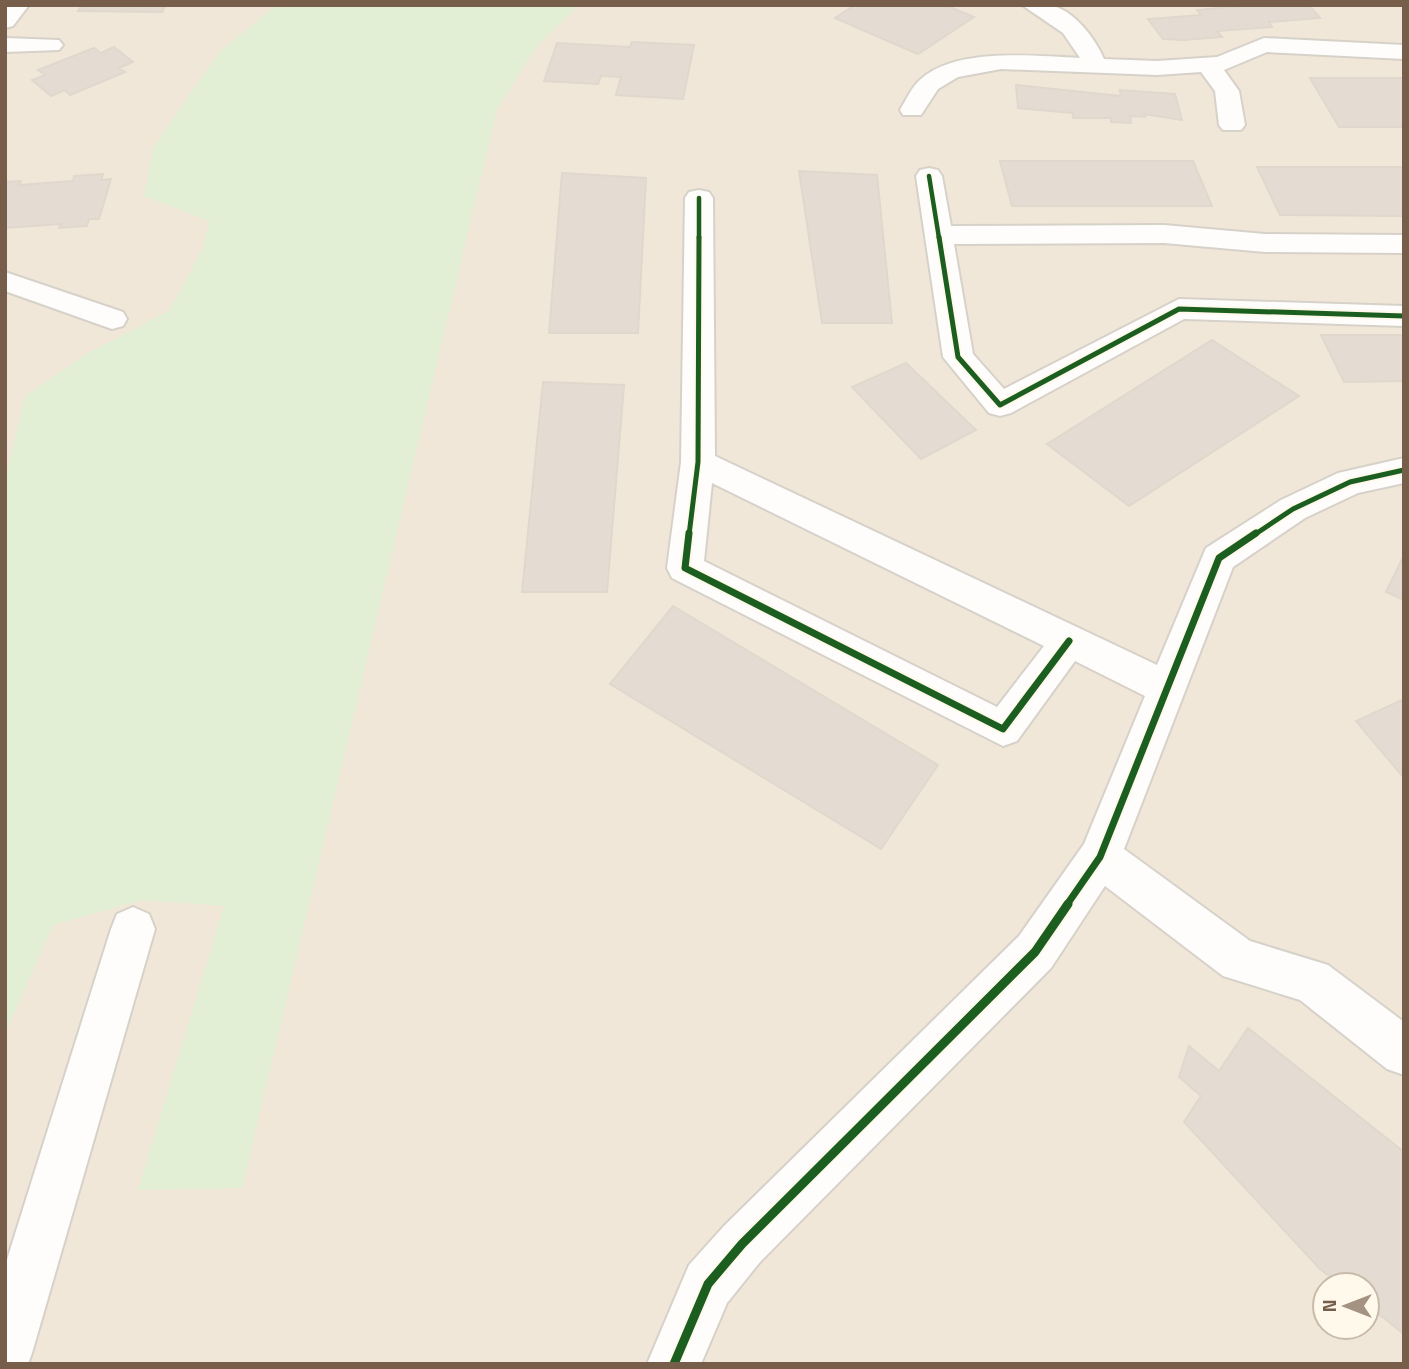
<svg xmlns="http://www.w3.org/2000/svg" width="1409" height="1369" font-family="'Titillium Web',sans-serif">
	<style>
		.residential { fill: #f1e7d8; fill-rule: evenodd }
		.green { fill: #e2efd5 }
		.building { fill: #e4dcd2; stroke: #e0d7cd; stroke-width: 2 }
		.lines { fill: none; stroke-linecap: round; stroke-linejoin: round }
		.minor-casing { stroke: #d6d1c9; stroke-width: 4 }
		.minor { fill: #fefdfc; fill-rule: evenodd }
		.cycleway-far3-casing { stroke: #fff9ec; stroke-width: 7 }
		.cycleway-far2-casing { stroke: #fff9ec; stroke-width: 9 }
		.cycleway-far1-casing { stroke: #fff9ec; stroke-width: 11 }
		.cycleway-casing { stroke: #fff9ec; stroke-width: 13 }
		.cycleway-far3 { stroke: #1b5e20; stroke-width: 4.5 }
		.cycleway-far2 { stroke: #1b5e20; stroke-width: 5 }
		.cycleway-far1 { stroke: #1b5e20; stroke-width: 7 }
		.cycleway { stroke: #1b5e20; stroke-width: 9 }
	</style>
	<rect width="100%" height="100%" fill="#f7f4eb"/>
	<path class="residential" d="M5,5H1404V1364H5ZM1325,1285H1367V1327H1325Z"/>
	<path class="green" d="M277,5H579L537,46L497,109L242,1188L138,1190L224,906L143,900L53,925L5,1034V481L25,396L88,353L169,311L204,246L209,221L144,196L153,148L193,90L220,51Z"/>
	<path class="building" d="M82,5H173H166L162,12L78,11Z
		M855,5H945L974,17L918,54L835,18Z
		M1309,5L1320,18L1269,22L1272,27L1217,31L1222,37L1184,40L1163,39L1148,19L1201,15L1197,10L1250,5Z
		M632,42L694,45L683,99L616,95L621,77L601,76L598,84L544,81L557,43L630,47Z
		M114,47L133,62L119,68L125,72L70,95L65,90L51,96L32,80L45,75L38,70L94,48L101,53Z
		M1310,78H1404V127H1339Z
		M1016,85L1121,96L1120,90L1175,94L1182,120L1144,114L1145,117L1130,116L1131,123L1111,122V118H1073V113L1018,108Z
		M1000,161H1193L1212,206H1012Z
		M1257,167H1404V216L1280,215Z
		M799,171L877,175L892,323H822Z
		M562,173L646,178L638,333H549Z
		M103,174L101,180L111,179L99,219H89L87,226L59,228L61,224L5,228V182L21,181L19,185L73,181L74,176Z
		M1321,335H1404V381L1344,382Z
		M1212,340L1299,396L1129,506L1047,444Z
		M906,363L976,430L921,459L852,387Z
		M543,382L624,385L607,592H522Z
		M1404,555V600L1386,592Z
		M673,606L938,765L881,849L610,684Z
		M1404,699V778L1356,721Z
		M1248,1028L1404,1152V1334L1367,1305V1285H1341L1320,1269L1184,1122L1201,1096L1179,1077L1189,1046L1219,1071Z"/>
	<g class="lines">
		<g class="minor-casing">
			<path id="minor" d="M29,5L13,26L5,28L6,5Z
				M1022,5C1031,5 1041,4 1050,5C1074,10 1095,38 1104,59L1157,61L1217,57L1264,38L1404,45V59L1267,52L1224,70L1239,91L1245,125L1241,130H1223L1219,125L1215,91L1201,72L1157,75L1001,69L958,77L938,89L921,115H903L900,110C906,100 912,86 921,79C957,47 1035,56 1080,58L1063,33Z
				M5,38L59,40L63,45L59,50L5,52Z
				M929,168L938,170L942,176L951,226L1164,225L1265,234L1404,235V253L1265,252L1164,243L954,244L973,354L1004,389L1179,299L1404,306V326L1184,319L1011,413L1000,416L989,413L943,357L916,176L920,170Z
				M699,190L709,192L713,198L715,456L1157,665L1206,548L1281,500L1338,473L1404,458V483L1358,493L1305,518L1233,567L1124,849L1250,941L1328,965L1404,1022V1075L1387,1069L1300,1000L1223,976L1105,886L1051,968L760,1262L727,1303L701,1364H647L689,1265L724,1226L1019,936L1084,844L1145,696L1075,661L1017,741L1003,746L672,578L667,568L681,462L685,198L689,192ZM712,483L1044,646L997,707L704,561Z
				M5,272L123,312L127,319L123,326L112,329L5,291Z
				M133,907L149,914L155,929L32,1353L28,1364H5V1266L111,929L117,914Z"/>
		</g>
		<use href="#minor" class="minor"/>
		<g class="cycleway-far3-casing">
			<path id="cycleway-far3" d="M929,176L939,238
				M699,238V198"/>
		</g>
		<g class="cycleway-far2-casing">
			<path id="cycleway-far2" d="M939,237L958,357L1000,405L1179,309L1404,316
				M689,535L698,462L699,237
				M1254,535L1293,509L1350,482L1404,470"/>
		</g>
		<g class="cycleway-far1-casing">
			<path id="cycleway-far1" d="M689,533L685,568L1003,729L1069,641
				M1066,906L1100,857L1219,558L1256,533"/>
		</g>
		<g class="cycleway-casing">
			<path id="cycleway" d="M674,1364L708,1284L742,1244L1035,952L1068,904"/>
		</g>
		<use href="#cycleway-far3" class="cycleway-far3"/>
		<use href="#cycleway-far2" class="cycleway-far2"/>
		<use href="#cycleway-far1" class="cycleway-far1"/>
		<use href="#cycleway" class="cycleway"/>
	</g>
	<rect width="1409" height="1369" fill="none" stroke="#775e4a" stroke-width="14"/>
	<g transform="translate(1346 1306) rotate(270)"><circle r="33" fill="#fff9ec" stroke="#c9bbab" stroke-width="2"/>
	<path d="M0-5L12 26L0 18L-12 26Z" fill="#a49282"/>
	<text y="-10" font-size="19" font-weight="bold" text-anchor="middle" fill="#775e4a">N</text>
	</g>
</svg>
